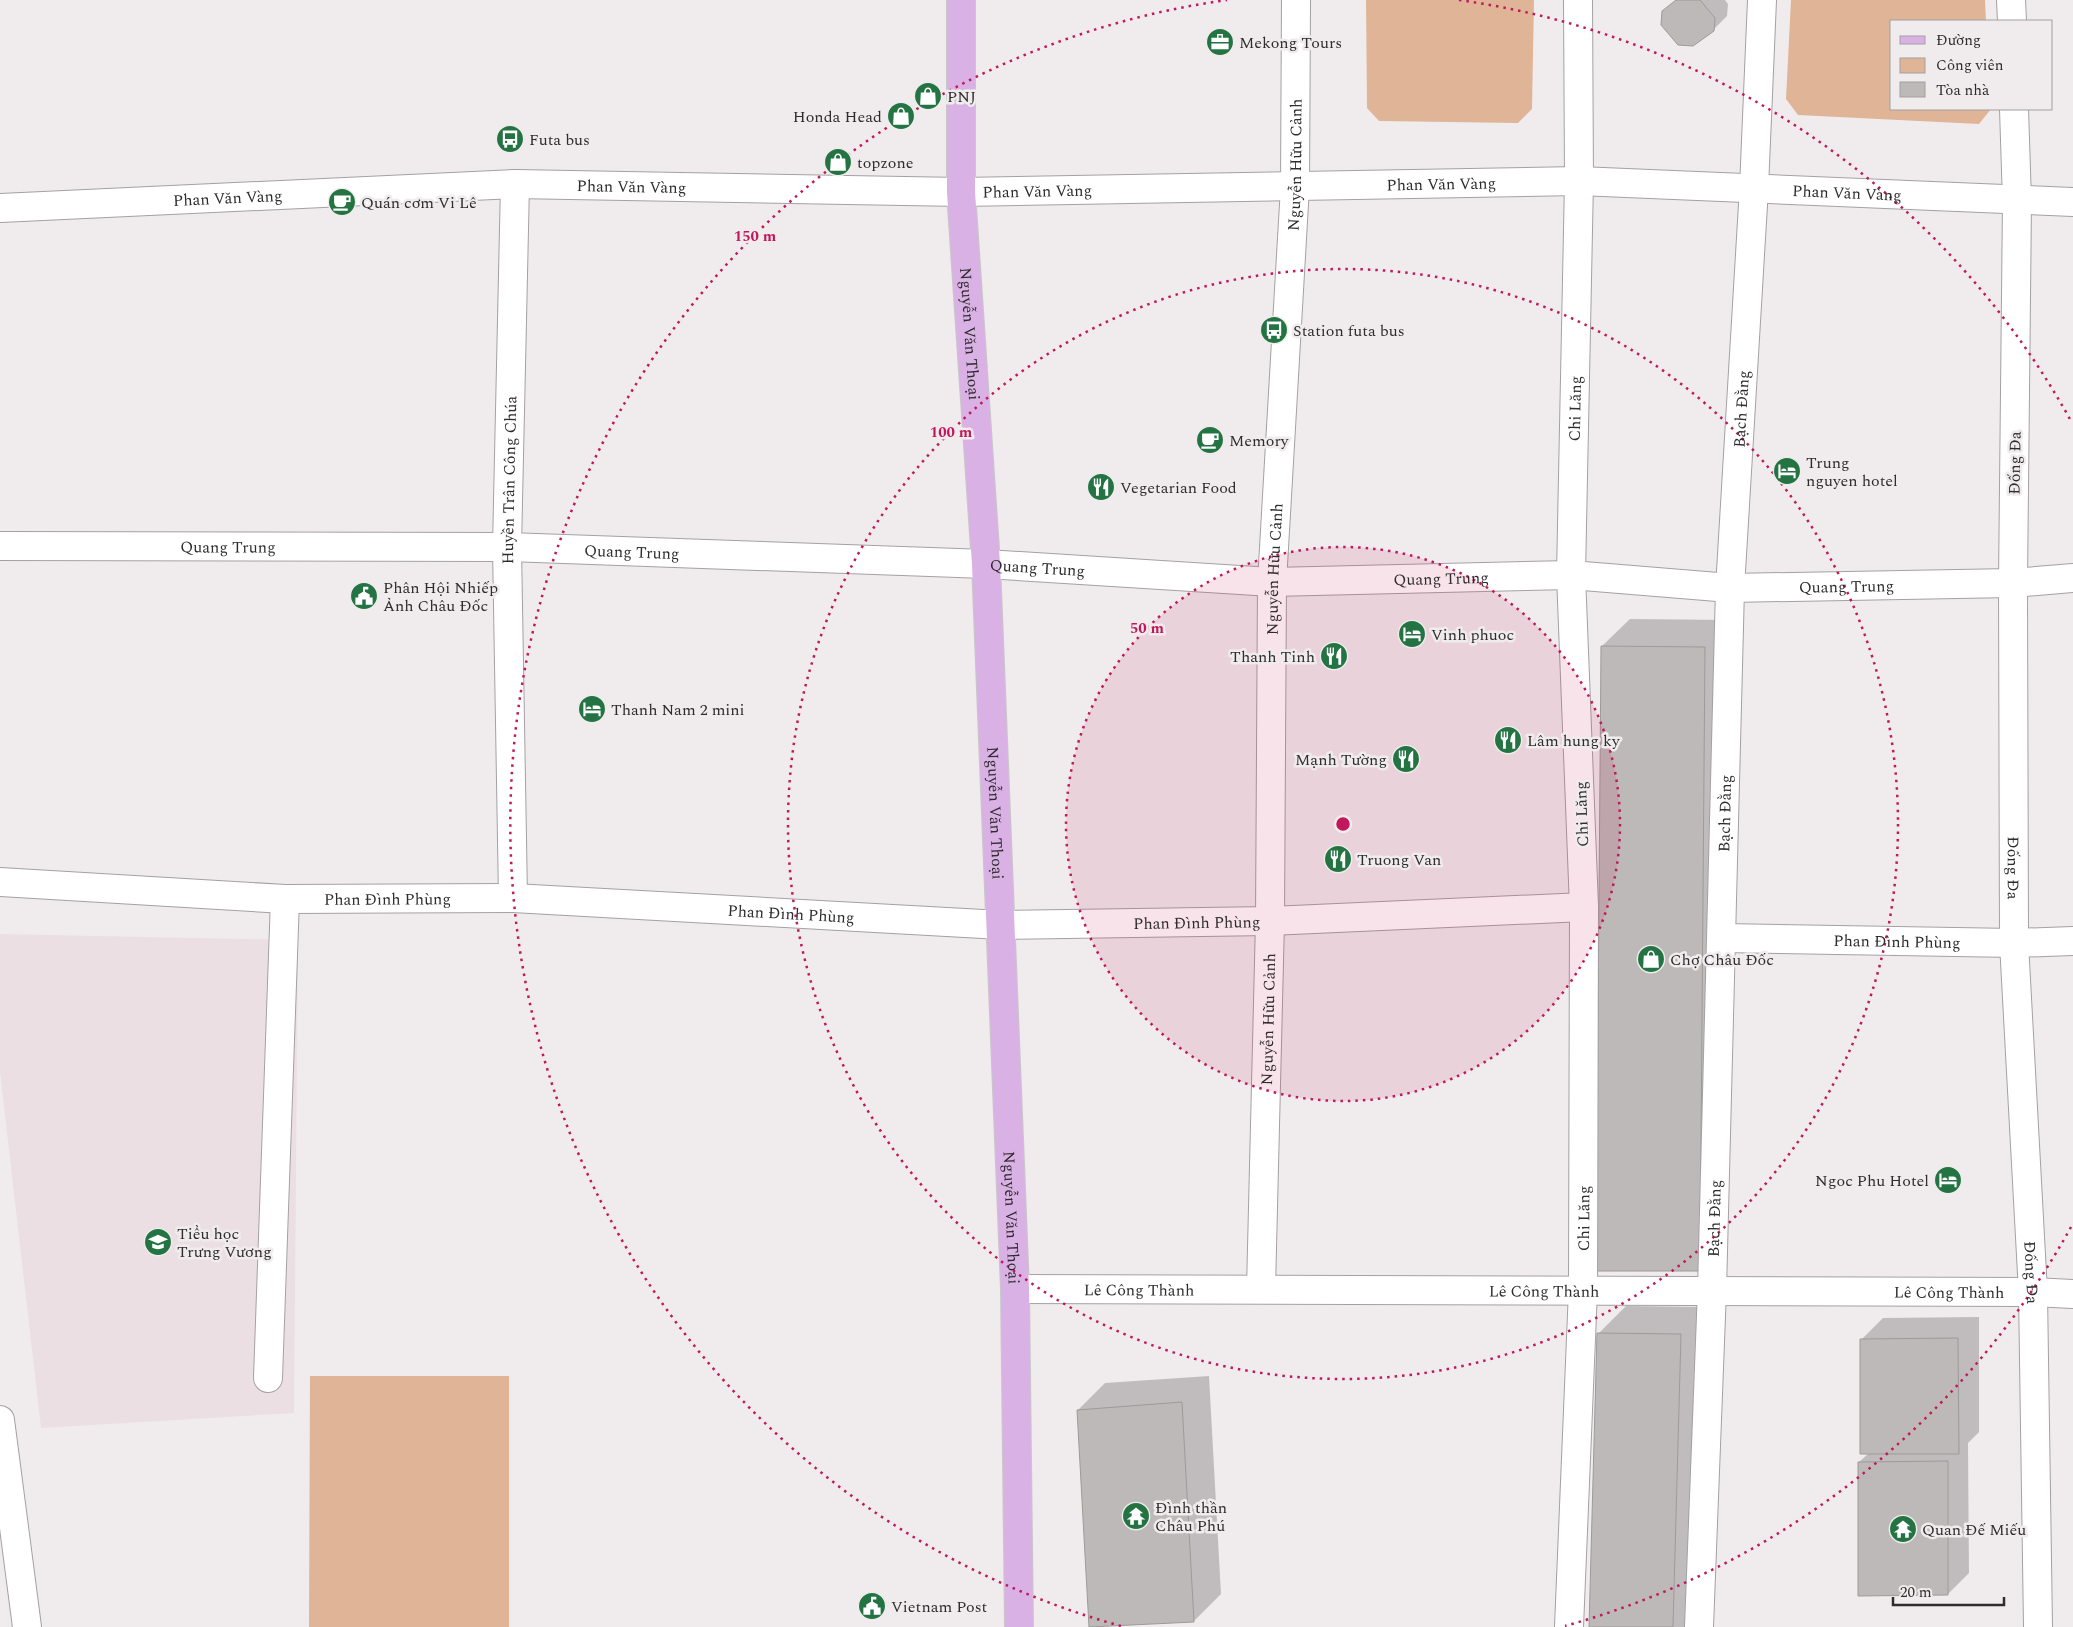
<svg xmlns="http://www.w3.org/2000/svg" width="2073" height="1627" font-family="Spectral,serif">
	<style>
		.built { fill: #ebdfe3 }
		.green { fill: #e0b597 }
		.shadow { fill: #0003 }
		.building { fill: #bdb9b8; stroke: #9e9a9a }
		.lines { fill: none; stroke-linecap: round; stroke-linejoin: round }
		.minor-casing { stroke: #a5a1a3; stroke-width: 30 }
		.major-casing { stroke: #c9c8c8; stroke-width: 30 }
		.minor { stroke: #fff; stroke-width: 28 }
		.major { stroke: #dab1e5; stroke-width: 28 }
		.ring { fill: none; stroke: #c2185b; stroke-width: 2.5; stroke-dasharray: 2.5 5 }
		.labels { text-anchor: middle; stroke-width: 5; stroke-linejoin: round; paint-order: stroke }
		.poi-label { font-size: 16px; fill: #2e2c2d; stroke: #f0eced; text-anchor: start }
		.street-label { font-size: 16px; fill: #2e2c2d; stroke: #f0eced }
		.centre { fill: #c2185b; stroke: #f0eced; stroke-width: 2.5 }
		.ring-label { font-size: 15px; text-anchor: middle; font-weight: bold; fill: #c2185b; stroke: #f0eced; stroke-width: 5; stroke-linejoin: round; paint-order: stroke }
	</style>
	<rect width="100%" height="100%" fill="#f0eced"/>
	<path class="built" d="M0,934L298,940L294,1413L41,1428L0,1072Z"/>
	<path class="green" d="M1366,0H1534L1532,109L1518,123L1379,121L1367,108Z
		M1791,0H1985L1986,21H1892V109H1991L1979,124L1798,115L1786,99Z
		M310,1376H509V1627H309Z"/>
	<path class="shadow" d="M1676,0H1725L1728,4L1727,16L1713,30L1664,12Z
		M1630,619L1732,620L1727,1242L1700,1270L1602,646Z
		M1626,1306L1708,1307L1699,1627H1591L1599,1333Z
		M1979,1317V1432L1968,1443L1969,1573L1948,1594L1859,1462L1869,1453L1862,1339L1883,1318Z
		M1209,1376L1221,1594L1194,1621L1091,1627L1078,1410L1105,1383Z"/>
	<path class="building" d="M1676,0H1700L1715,18L1714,31L1693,46L1678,45L1661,25L1662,11Z
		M1601,646L1705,647L1700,1271H1596Z
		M1597,1333L1681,1334L1673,1627H1589Z
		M1958,1338L1959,1454H1860V1339Z
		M1182,1402L1194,1622L1089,1627L1077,1410Z
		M1948,1461V1595L1858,1596V1462Z"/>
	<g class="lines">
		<g class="minor-casing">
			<g id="minor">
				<path d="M2011,0L2012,21"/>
				<path id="s1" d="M2014,109L2017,201L2013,583L2014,943L2033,1292L2038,1627"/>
				<path id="s2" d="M0,208L515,184L961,192L1579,181L2073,202"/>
				<path id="s3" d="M0,546L507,547L986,564L1272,582L1571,575L1730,588L2013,583L2073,578"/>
				<path id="s4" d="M0,882L285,899L513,898L1001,925L1270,921L1584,907"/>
				<path id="s5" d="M513,898L507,547L515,184"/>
				<path id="s6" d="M1722,938L2014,943L2073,941"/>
				<path id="s7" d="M1015,1289L2033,1292L2073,1294"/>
				<path id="s8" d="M1261,1289L1270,921L1272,582L1295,187L1296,0"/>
				<path d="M268,1378L285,899"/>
				<path d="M0,1420L27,1627"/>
				<path id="s9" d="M1569,1627L1583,1290L1584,907L1571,575L1579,181L1578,0"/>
				<path id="s10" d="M1699,1627L1712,1290L1730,588L1754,188L1762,0"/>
			</g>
		</g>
		<g class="major-casing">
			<g id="major">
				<path id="s11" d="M961,0V192L986,564L1015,1289L1019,1627"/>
			</g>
		</g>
		<use href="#minor" class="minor"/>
		<use href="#major" class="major"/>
	</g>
	<circle cx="1343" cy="824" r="277" fill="#c2185b" fill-opacity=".12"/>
	<g class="ring">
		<circle cx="1343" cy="824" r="277"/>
		<circle cx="1343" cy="824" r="555"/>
		<path d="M2071 1227A832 832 0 0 1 1565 1626M1121 1626A832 832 0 0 1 1227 0M1459 0A832 832 0 0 1 2071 421"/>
	</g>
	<defs>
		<g id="office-disc" transform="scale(1.4375)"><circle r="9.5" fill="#237343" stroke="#f0eced"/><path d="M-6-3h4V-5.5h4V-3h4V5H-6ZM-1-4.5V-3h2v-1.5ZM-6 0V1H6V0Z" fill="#fff"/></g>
		<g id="shop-disc" transform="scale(1.4375)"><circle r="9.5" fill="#237343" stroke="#f0eced"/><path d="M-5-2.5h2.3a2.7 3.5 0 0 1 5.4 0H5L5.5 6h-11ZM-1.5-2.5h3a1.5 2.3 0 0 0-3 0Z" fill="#fff"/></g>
		<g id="bus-disc" transform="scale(1.4375)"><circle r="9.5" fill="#237343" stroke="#f0eced"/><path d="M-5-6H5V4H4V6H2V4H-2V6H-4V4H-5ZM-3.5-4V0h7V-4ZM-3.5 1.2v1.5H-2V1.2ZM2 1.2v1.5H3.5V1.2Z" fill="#fff"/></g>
		<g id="cafe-disc" transform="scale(1.4375)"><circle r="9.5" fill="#237343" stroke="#f0eced"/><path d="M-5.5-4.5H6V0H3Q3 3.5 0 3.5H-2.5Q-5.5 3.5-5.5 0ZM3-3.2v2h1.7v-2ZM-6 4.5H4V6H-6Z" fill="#fff"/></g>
		<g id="hotel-disc" transform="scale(1.4375)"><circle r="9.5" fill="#237343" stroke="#f0eced"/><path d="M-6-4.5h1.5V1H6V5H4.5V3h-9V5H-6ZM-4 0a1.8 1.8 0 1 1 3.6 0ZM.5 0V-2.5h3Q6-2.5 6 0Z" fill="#fff"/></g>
		<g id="restaurant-disc" transform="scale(1.4375)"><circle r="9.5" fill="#237343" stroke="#f0eced"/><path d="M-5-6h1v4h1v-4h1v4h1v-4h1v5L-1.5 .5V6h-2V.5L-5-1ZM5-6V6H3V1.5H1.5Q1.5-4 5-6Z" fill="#fff"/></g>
		<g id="civic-disc" transform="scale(1.4375)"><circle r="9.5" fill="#237343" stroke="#f0eced"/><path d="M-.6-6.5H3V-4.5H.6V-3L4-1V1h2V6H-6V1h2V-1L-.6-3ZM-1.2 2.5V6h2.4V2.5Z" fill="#fff"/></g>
		<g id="school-disc" transform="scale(1.4375)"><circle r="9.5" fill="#237343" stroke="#f0eced"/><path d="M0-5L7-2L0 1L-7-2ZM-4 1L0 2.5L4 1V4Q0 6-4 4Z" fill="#fff"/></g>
		<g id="temple-disc" transform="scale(1.4375)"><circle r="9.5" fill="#237343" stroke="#f0eced"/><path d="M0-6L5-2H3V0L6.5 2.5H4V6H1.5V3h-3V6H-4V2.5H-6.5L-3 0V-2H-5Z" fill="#fff"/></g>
	</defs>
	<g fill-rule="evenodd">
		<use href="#office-disc" x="1220" y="42"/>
		<use href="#shop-disc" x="928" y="96"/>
		<use href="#shop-disc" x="901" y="116"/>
		<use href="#bus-disc" x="510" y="139"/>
		<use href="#shop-disc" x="838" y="162"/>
		<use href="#cafe-disc" x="342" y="202"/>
		<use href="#bus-disc" x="1274" y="330"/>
		<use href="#cafe-disc" x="1210" y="440"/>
		<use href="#hotel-disc" x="1787" y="471"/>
		<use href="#restaurant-disc" x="1101" y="487"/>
		<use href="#civic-disc" x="364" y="596"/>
		<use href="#hotel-disc" x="1412" y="634"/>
		<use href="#restaurant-disc" x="1334" y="656"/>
		<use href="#hotel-disc" x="592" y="709"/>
		<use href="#restaurant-disc" x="1508" y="740"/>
		<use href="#restaurant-disc" x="1406" y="759"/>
		<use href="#restaurant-disc" x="1338" y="859"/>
		<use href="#shop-disc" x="1651" y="959"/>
		<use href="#hotel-disc" x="1948" y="1180"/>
		<use href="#school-disc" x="158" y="1242"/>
		<use href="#temple-disc" x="1136" y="1516"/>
		<use href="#temple-disc" x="1903" y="1529"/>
		<use href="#civic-disc" x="872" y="1606"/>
	</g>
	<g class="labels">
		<g class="poi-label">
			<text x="1239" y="48">Mekong Tours</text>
			<text x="947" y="102">PNJ</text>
			<text x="882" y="122" text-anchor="end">Honda Head</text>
			<text x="529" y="145">Futa bus</text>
			<text x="857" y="168">topzone</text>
			<text x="361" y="208">Quán cơm Vi Lê</text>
			<text x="1293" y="336">Station futa bus</text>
			<text x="1229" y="446">Memory</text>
			<text x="1806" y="468">Trung<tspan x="1806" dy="18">nguyen hotel</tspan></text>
			<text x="1120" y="493">Vegetarian Food</text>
			<text x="383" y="593">Phân Hội Nhiếp<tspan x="383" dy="18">Ảnh Châu Đốc</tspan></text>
			<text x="1431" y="640">Vinh phuoc</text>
			<text x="1315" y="662" text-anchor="end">Thanh Tinh</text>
			<text x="611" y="715">Thanh Nam 2 mini</text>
			<text x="1527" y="746">Lâm hung ky</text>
			<text x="1387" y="765" text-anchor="end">Mạnh Tường</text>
			<text x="1357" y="865">Truong Van</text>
			<text x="1670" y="965">Chợ Châu Đốc</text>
			<text x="1929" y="1186" text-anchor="end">Ngoc Phu Hotel</text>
			<text x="177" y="1239">Tiểu học<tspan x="177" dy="18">Trưng Vương</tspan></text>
			<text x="1155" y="1513">Đình thần<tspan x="1155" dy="18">Châu Phú</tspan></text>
			<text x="1922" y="1535">Quan Đế Miếu</text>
			<text x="891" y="1612">Vietnam Post</text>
		</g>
		<g class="street-label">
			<text dy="6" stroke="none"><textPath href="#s8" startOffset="1125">Nguyễn Hữu Cảnh</textPath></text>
			<text dy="6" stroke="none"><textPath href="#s2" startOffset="1442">Phan Văn Vàng</textPath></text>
			<text dy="6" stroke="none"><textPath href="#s2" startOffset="632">Phan Văn Vàng</textPath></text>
			<text dy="6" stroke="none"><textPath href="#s2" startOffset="1038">Phan Văn Vàng</textPath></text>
			<text dy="6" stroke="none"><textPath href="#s2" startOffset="1848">Phan Văn Vàng</textPath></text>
			<text dy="6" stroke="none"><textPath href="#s2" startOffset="228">Phan Văn Vàng</textPath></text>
			<text dy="6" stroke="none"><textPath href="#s11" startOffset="334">Nguyễn Văn Thoại</textPath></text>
			<text dy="6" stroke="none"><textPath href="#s9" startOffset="1219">Chi Lăng</textPath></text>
			<text dy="6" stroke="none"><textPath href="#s10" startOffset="1219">Bạch Đằng</textPath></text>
			<text transform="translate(2014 463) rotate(-89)" y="6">Đống Đa</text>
			<text dy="6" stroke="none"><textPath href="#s5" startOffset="418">Huyền Trân Công Chúa</textPath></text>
			<text dy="6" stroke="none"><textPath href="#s3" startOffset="228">Quang Trung</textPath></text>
			<text dy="6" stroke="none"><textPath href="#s3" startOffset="632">Quang Trung</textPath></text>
			<text dy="6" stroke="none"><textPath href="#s3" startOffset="1038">Quang Trung</textPath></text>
			<text dy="6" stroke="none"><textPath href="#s8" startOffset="720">Nguyễn Hữu Cảnh</textPath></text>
			<text dy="6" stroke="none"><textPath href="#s3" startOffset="1442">Quang Trung</textPath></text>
			<text dy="6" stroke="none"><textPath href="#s3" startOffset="1848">Quang Trung</textPath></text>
			<text dy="6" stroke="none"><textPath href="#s11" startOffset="814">Nguyễn Văn Thoại</textPath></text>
			<text dy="6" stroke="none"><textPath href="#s10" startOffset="814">Bạch Đằng</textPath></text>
			<text transform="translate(1581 814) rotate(-92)" y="6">Chi Lăng</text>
			<text dy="6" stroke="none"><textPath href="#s1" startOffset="759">Đống Đa</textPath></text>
			<text dy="6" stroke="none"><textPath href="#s4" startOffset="388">Phan Đình Phùng</textPath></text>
			<text dy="6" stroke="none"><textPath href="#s4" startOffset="792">Phan Đình Phùng</textPath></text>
			<text dy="6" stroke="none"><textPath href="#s4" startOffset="1198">Phan Đình Phùng</textPath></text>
			<text dy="6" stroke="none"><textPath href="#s6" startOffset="175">Phan Đình Phùng</textPath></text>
			<text dy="6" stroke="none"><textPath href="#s8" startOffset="270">Nguyễn Hữu Cảnh</textPath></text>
			<text dy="6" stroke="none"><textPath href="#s11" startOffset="1219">Nguyễn Văn Thoại</textPath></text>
			<text dy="6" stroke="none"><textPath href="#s9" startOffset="409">Chi Lăng</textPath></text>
			<text dy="6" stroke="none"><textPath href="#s10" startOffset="409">Bạch Đằng</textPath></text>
			<text dy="6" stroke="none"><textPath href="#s1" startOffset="1164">Đống Đa</textPath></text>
			<text dy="6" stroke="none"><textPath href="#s7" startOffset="124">Lê Công Thành</textPath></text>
			<text dy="6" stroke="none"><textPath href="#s7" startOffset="529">Lê Công Thành</textPath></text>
			<text dy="6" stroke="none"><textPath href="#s7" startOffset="934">Lê Công Thành</textPath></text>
		</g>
	</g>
	<circle cx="1343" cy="824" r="8" class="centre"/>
	<g class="ring-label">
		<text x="755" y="241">150 m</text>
		<text x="951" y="437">100 m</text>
		<text x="1147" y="633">50 m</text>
	</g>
	<rect x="1890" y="20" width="162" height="90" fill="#f0eced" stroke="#a29fa0"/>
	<rect x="1900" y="36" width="25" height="8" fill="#dab1e5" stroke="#a29fa0"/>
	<text x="1936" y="45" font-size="15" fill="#2e2c2d">Đường</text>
	<rect x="1900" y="58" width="25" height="15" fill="#e0b597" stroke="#a29fa0"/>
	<text x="1936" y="70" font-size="15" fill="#2e2c2d">Công viên</text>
	<rect x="1900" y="82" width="25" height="15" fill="#bdb9b8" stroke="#a29fa0"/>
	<text x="1936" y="95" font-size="15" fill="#2e2c2d">Tòa nhà</text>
	<path d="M1893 1597v8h111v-8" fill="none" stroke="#2e2c2d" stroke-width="2.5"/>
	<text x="1900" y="1597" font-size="15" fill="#2e2c2d" stroke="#f0eced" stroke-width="4" paint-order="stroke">20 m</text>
</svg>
